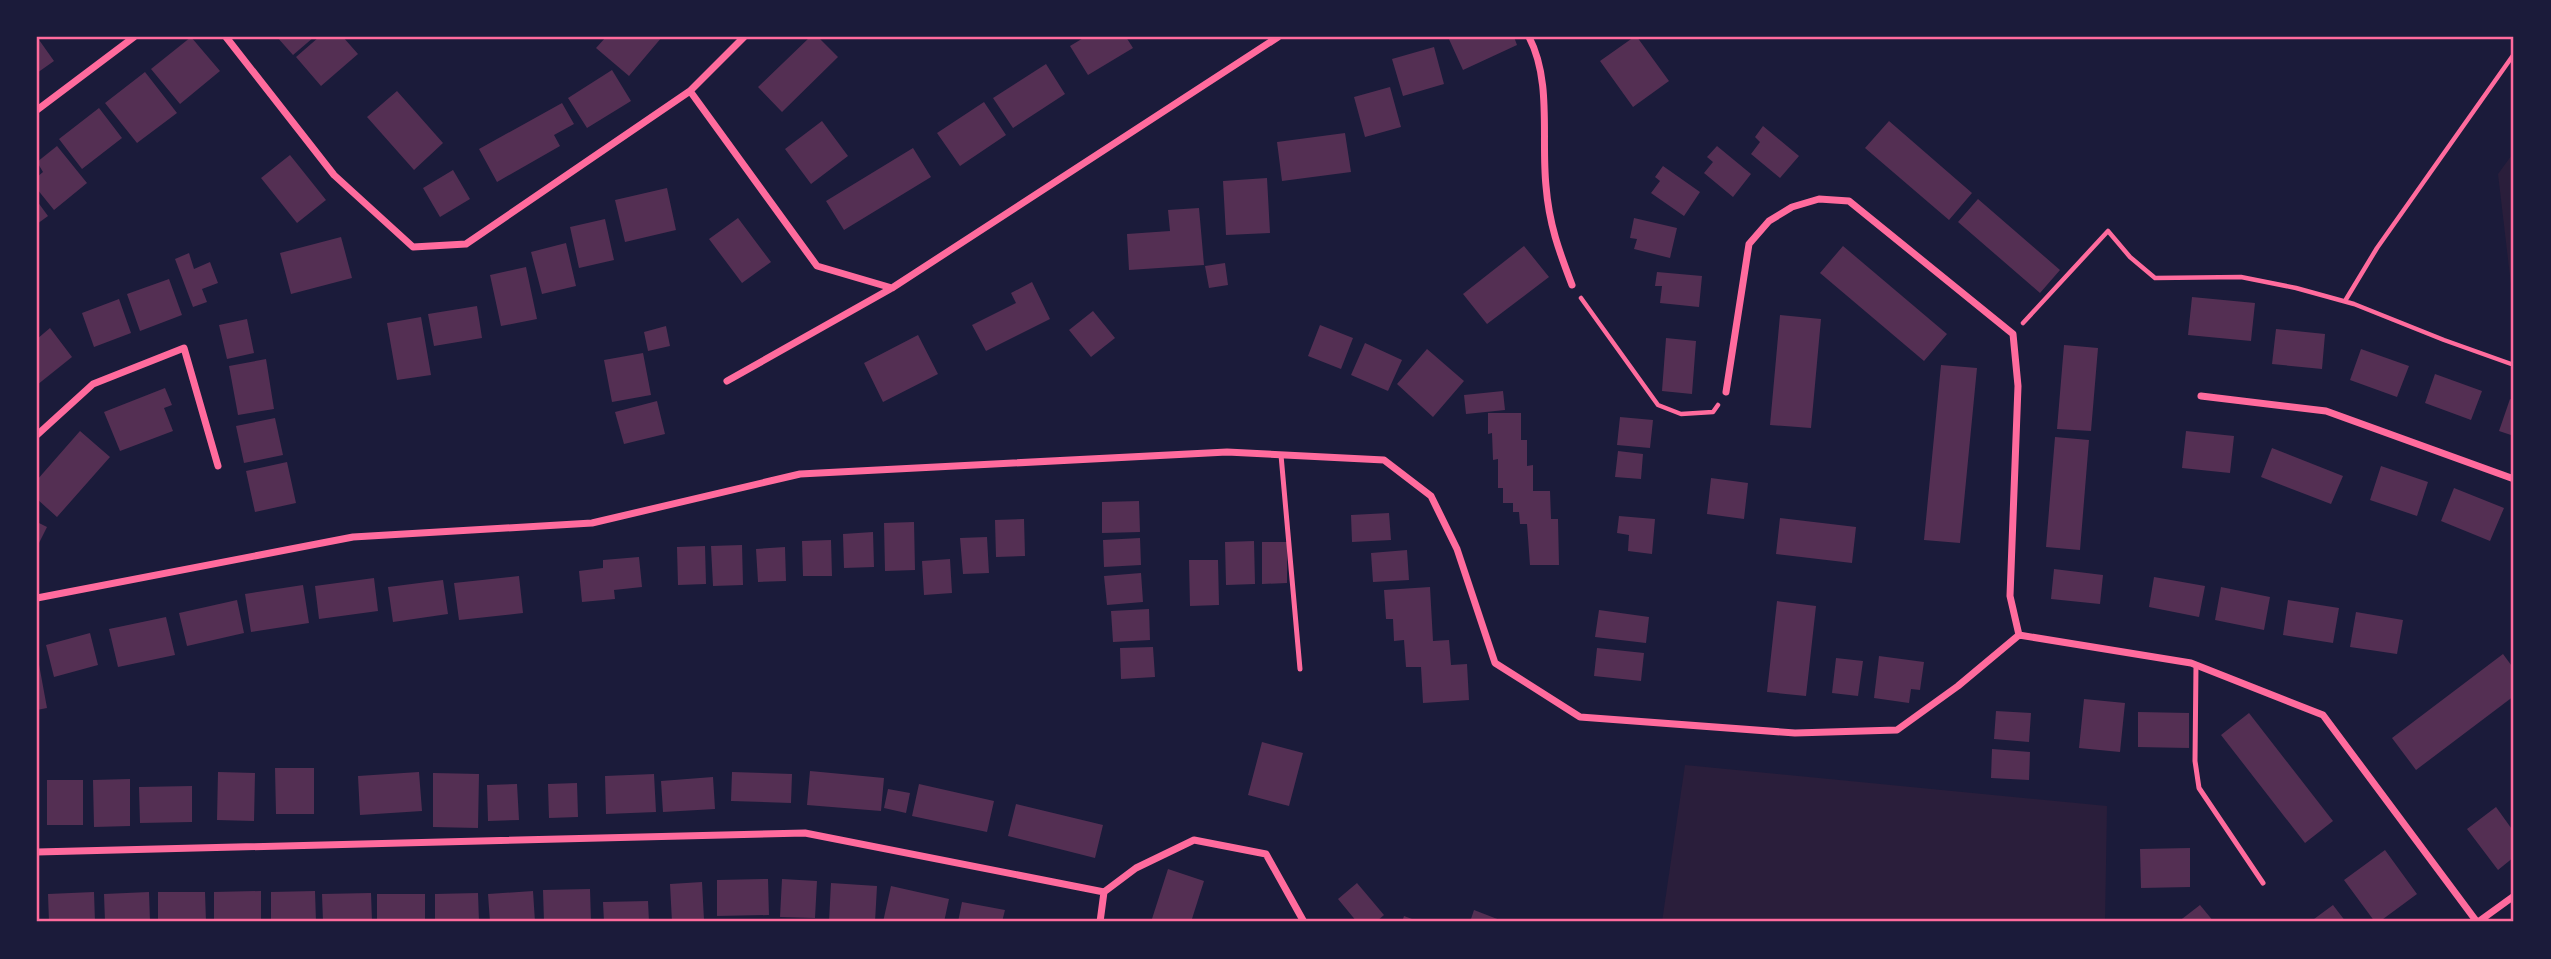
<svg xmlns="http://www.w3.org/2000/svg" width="2551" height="959" font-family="'Golos Text',sans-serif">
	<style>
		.green { fill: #2a1e3b }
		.building { fill: #542f53 }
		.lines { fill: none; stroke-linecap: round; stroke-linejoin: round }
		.path { stroke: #ff6b9d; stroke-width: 4.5 }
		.service { stroke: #ff6b9d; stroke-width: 5 }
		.minor { stroke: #ff6b9d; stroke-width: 7 }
		.neatline { fill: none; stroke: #ff6b9d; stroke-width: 2.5 }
	</style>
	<rect width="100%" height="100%" fill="#1b1b3a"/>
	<path class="green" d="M2514,152V310L2498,174Z
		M1685,765L2107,806L2105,922H1662Z"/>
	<path class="building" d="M37,37L54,61L37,73Z
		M191,37L220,71L180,104L151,69Z
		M277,37H314L293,55Z
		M319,37H343L358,54L321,86L296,57Z
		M606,37H662L629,76L596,48Z
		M810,37H818L838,57L782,112L758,87Z
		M1085,37H1126L1133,48L1088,75L1070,46Z
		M1448,37H1514L1517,45L1463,70Z
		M1634,37H1637L1669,81L1633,107L1600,61Z
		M1434,47L1444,84L1403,96L1392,59Z
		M1046,64L1065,94L1013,128L993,98Z
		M612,70L631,101L587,128L568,98Z
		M145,72L177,113L137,143L105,103Z
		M1390,87L1401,127L1365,137L1354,97Z
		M397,91L443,143L414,170L367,117Z
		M984,102L1006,135L960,166L937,133Z
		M562,103L574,124L554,135L560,146L497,182L479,149Z
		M99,108L122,138L82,169L59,139Z
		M822,121L848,156L811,184L785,149Z
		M1889,121L1972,193L1949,220L1865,148Z
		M1763,126L1799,156L1780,178L1751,154L1760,142L1755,137Z
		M1345,133L1351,172L1282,181L1277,142Z
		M57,146L87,183L54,210L37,189V177L43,172L37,162Z
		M1717,146L1751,174L1733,197L1704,173L1713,162L1707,157Z
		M913,148L931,177L844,230L826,201Z
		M290,155L326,200L297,223L261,178Z
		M1663,166L1700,192L1684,216L1651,193L1660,181L1655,177Z
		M453,170L470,199L440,217L423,188Z
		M1267,178L1270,233L1226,235L1223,181Z
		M667,188L676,230L625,242L615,200Z
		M1978,199L2060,270L2040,293L1958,222Z
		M37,201L48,216L37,224Z
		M1199,208L1204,265L1129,270L1127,234L1170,231L1168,210Z
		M738,218L771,262L742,283L709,239Z
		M1634,218L1677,228L1670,258L1634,249L1637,239L1630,238Z
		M605,219L614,260L579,268L570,227Z
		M341,237L352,278L291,294L280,253Z
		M566,243L576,286L542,294L531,252Z
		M1524,246L1549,277L1487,324L1463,294Z
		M1843,246L1947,334L1924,361L1820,273Z
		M189,253L194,269L210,262L218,283L202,289L207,302L193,307L175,259Z
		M1225,263L1228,285L1209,288L1205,266Z
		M526,267L537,319L501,326L490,275Z
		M1657,272L1702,276L1699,307L1660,303L1662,286H1655Z
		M169,279L182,315L140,331L127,294Z
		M1032,282L1050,319L986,351L972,325L1016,303L1011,293Z
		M2192,297L2255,303L2251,341L2188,335Z
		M119,299L131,333L94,347L82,313Z
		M477,306L482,338L434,346L428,314Z
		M1093,311L1115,338L1091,357L1069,330Z
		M1780,315L1821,319L1811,428L1770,425Z
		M421,317L431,375L397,380L387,323Z
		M247,319L254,353L227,359L219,325Z
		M1320,325L1353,338L1341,369L1308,356Z
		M666,326L670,346L648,351L644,332Z
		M50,328L72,357L37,385V339Z
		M2276,329L2325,334L2322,369L2272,364Z
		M918,335L938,374L883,402L864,363Z
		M1666,338L1696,341L1692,394L1662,391Z
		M1365,343L1402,360L1388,391L1351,375Z
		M2064,345L2098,348L2091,431L2057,429Z
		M1427,349L1464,381L1433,417L1397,384Z
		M2361,349L2409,366L2397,397L2350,380Z
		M643,353L651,395L612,402L604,360Z
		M266,359L274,409L238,415L229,366Z
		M1941,365L1977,368L1960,543L1924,540Z
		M2435,374L2482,391L2471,420L2425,403Z
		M165,388L172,405L164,408L173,431L120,451L104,412Z
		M1503,391L1505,410L1466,414L1464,395Z
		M2510,399L2514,401V436L2499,431Z
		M657,401L665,434L624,444L615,412Z
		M1488,413H1521V440H1527V466L1533,465V491H1550L1551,519H1558L1559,565H1530L1527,524H1520L1519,512H1513V503H1503V488H1498V459L1493,460L1492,433L1488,434Z
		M1620,417L1653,420L1650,448L1617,445Z
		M275,418L283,455L244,463L236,426Z
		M80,431L110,457L57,517L37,499V480Z
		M2186,431L2234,436L2230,473L2182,468Z
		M2055,437L2089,440L2080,550L2046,547Z
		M2272,448L2343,476L2331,504L2261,477Z
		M1618,451L1643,454L1641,479L1615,477Z
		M287,462L296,503L255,512L246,471Z
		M2381,466L2428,482L2417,516L2370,500Z
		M1711,478L1748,483L1744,519L1707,514Z
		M2454,488L2504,508L2490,541L2441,521Z
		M1139,501L1140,532L1102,533V502Z
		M1389,513L1391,540L1352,542L1351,515Z
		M1619,516L1655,519L1652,554L1628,551L1629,535L1617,533Z
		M1780,518L1856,527L1852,563L1776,554Z
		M1024,519L1025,556L996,557L995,520Z
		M37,522L47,527L37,547Z
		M914,522L915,570L885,571L884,523Z
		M873,532L874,567L844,568L843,534Z
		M987,537L989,573L963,574L960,538Z
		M1140,538L1141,565L1104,567L1103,540Z
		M831,540L832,576H803L802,541Z
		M1254,541L1255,584L1226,585L1225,542Z
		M1262,542H1287V583L1262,584Z
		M742,545L743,585L713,586L711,546Z
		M705,546L706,584L678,585L677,547Z
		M785,547L786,581L758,582L756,549Z
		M1407,550L1409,580L1373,582L1371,553Z
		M639,557L642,587L614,590L615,599L582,602L579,571L603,568V560Z
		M950,559L952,593L924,595L922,561Z
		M1189,560H1218L1219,605L1190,606Z
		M2054,569L2103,575L2100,604L2051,599Z
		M1141,573L1143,602L1107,605L1104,576Z
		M519,576L523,613L459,620L454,583Z
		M2154,577L2205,586L2199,617L2149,607Z
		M374,578L378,611L319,619L315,586Z
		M443,580L448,614L393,622L388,587Z
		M303,585L309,623L251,632L245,594Z
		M1430,587L1433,641L1449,640L1451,665L1467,664L1469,700L1423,703L1421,667H1406L1404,640L1394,641L1393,619H1386L1384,590Z
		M2221,587L2270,597L2264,630L2215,620Z
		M237,600L244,633L187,646L179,613Z
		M2288,600L2339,608L2333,643L2283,635Z
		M1777,601L1816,606L1806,696L1767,692Z
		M1149,609L1150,640L1113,642L1111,611Z
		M1599,610L1649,617L1646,643L1595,637Z
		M2356,612L2403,620L2397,654L2350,647Z
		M166,617L175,655L118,667L109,629Z
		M90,633L98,665L54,677L46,645Z
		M1153,647L1155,677L1121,679L1120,648Z
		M1597,648L1644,653L1641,681L1594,676Z
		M2503,654L2514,669V696L2416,770L2392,738Z
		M1879,656L1924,662L1920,690L1911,689L1909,703L1874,698Z
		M1836,658L1863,661L1858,696L1832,693Z
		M38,659L47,708L37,710V660Z
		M2084,699L2125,703L2120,752L2079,748Z
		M1996,711L2031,713L2029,742L1994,739Z
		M2138,712L2189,713V748L2138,747Z
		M2249,713L2333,821L2305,843L2221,735Z
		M1262,742L1303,753L1289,806L1248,795Z
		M1992,749L2030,752L2029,780L1991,778Z
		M275,768H314V814H276Z
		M810,771L884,778L881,811L807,805Z
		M218,772L255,773L254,821L217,820Z
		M419,772L422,811L360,815L358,776Z
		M732,772L792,774L791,803L731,801Z
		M433,773L479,774L478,828L433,827Z
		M654,774L656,812L606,814L605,776Z
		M713,777L715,809L663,812L661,781Z
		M130,779V826L94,827L93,780Z
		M47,780H83V825H47Z
		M577,783L578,817L549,818L548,784Z
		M517,784L519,820L488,821L487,785Z
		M919,784L994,801L987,832L912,816Z
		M192,786V822L140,823L139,787Z
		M888,789L910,793L906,813L884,808Z
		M1016,804L1103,825L1095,858L1008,836Z
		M2496,807L2514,832V857L2498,870L2467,829Z
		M2190,848V887L2141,888L2140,849Z
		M2385,850L2417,894L2379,922H2375L2344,880Z
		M1168,869L1204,881L1191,922H1151Z
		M768,879L769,915L717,916V880Z
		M782,879L817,881L815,918L780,917Z
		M702,882L704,920L672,922L670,884Z
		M831,883L877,886L875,922H829Z
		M1357,883L1384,915L1376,922H1357L1338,899Z
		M891,886L949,899L944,922H883Z
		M590,889L591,922H544L543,890Z
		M261,891V922H214V892Z
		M315,891L316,922H271V892Z
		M533,891L535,922H490L488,894Z
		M94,892L95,922H49L48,894Z
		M149,892L150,922H105L104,894Z
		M158,892H205L206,922H158Z
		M371,893L372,922H323L322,894Z
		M478,893L479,922H435V894Z
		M377,894H425V922H377Z
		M648,901L649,922H604L603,902Z
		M962,902L1005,910L1002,922H958Z
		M2200,905L2214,922H2178Z
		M2333,905L2346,922H2310Z
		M1474,910L1505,922H1470Z
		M1404,916L1420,922H1402Z"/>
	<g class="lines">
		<path class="path" d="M1581,298L1658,405L1681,414L1713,412L1718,405
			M2345,301L2377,248L2514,54
			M2023,323L2108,231L2130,257L2155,278L2241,277L2296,288L2354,304L2444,340L2514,365"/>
		<path class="service" d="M1281,455L1300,669
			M2196,665L2195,761L2199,788L2263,883"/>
		<path class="minor" d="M226,37L334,175L413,247L466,244L690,91L744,37
			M1529,37C1552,81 1541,138 1546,186C1549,224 1559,251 1572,285
			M690,91L817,266L892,288
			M37,110L134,37
			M727,381L892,288L1278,37
			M1726,392L1749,244L1769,221L1792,207L1819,199L1849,201L2013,334L2018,386L2010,596L2019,635
			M2201,396L2326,411L2514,479
			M37,435L93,384L184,348L218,466
			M37,598L353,537L592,523L800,474L1227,452L1384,460L1431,496L1457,549L1495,663L1580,717L1795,733L1897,730L1958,686L2019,635
			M2019,635L2191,663L2323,715L2477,922
			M37,852L805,833L1104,892L1100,922
			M1104,892L1136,868L1194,840L1266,854L1304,922
			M2478,922L2514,896"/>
	</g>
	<rect width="2551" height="959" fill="none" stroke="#1b1b3a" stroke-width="77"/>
	<rect x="38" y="38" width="2474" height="882" class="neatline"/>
</svg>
